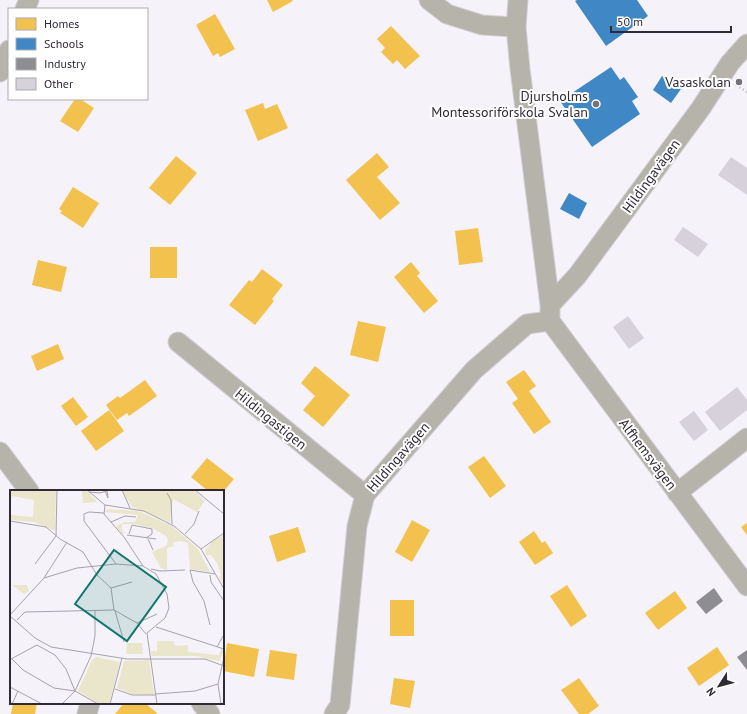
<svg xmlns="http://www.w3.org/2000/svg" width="747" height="714" font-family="'PT Sans',sans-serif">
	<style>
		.homes { fill: #f2c14e }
		.schools { fill: #3f88c5 }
		.industry { fill: #8d8d92 }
		.building { fill: #d6d1da }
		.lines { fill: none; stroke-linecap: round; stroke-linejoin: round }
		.street-casing { stroke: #d2cfd5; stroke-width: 21 }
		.path { stroke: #b4b1ac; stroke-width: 2.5; stroke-dasharray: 1 3; stroke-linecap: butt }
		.street { stroke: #b5b3aa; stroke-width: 19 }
		.poi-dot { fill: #75707a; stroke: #fff; stroke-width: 1.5 }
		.labels { text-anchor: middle; stroke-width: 4; stroke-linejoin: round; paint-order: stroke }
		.poi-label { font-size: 14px; fill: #302a36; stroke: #fff; text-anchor: end }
		.street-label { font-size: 14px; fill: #302a36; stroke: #fff }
		.inset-road { fill: none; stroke: #a7a2ab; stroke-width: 1 }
		.view { fill: #0f766e; fill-opacity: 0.15; stroke: #0f766e; stroke-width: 2 }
		.inset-edge { fill: none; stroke: #302a36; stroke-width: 2 }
	</style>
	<rect width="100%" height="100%" fill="#f6f2f9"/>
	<path class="homes" d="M267,0H292L293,1L273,12Z
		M215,14L235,49L220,57L218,53L213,56L196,25Z
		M391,26L420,56L405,69L397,60L393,64L381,52L385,48L377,39Z
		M75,99H80L94,108L78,132L60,121Z
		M263,103L265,109L277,104L288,128L258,141L245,110Z
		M377,153L389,167L377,177L400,203L380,220L346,180Z
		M176,156L197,173L170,205L149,188Z
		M73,187L99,203L83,228L60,213L62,211L59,209Z
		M478,228L483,262L459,265L455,231Z
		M150,247H177V278H150Z
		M38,260L67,267L61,292L32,285Z
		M411,262L420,273L417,276L438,301L424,313L394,277Z
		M262,269L283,285L272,299L274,301L255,325L229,305L249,280L252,282Z
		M358,321L386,327L378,362L350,355Z
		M58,344L64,359L37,371L31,356Z
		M315,366L350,395L323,427L303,410L315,396L301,383Z
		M524,370L536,386L529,391L551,422L534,434L512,403L518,399L506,382Z
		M145,380L157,396L129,416L127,413L117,420L106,405L118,396L120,398Z
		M73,397L88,417L76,426L61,406Z
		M109,410L124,431L96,451L81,431Z
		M484,456L506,486L490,498L468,467Z
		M207,458L234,479L223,492V491H208L191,477Z
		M412,520L430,530L412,562L395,552Z
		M747,523V535L741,527Z
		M298,527L306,552L277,562L269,536Z
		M534,531L542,543L545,541L553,553L535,565L519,542Z
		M567,585L587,616L571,627L550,596Z
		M675,591L687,608L658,630L645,613Z
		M390,600H414V636H390Z
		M227,643L259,649L254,677L223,671Z
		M717,647L729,665L699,686L687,668Z
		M270,650L297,654L294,680L266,676Z
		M394,678L415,681L410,708L390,704Z
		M579,678L599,706L588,714H579L561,690Z
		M13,703H37L35,714H11Z
		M124,703H145L157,713L156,714H115Z"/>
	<path class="schools" d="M577,0H637L648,16L606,46L575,1Z
		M611,67L620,80L624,77L638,97L632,101L640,114L592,147L560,101Z
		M662,76L681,89L671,103L653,90Z
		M569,193L587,203L579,219L560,209Z"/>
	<path class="industry" d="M714,588L723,601L706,614L696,602Z
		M747,650V670L737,657Z"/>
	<path class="building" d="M731,157L747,168V195L718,175Z
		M683,227L708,244L698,257L674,240Z
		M628,316L644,338L629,349L613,327Z
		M737,387L747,400V410L720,431L705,412Z
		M694,411L708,430L694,441L679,422Z"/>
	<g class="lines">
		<g class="street-casing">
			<path id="street" d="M429,0L447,14L482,25L516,27
				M25,9L29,0
				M0,72L9,50
				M550,305L577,276L701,108L730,63L747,44
				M550,321L747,586
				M178,342L365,495
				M0,452L29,491
				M677,493L747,438
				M201,703L210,714
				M87,714L90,703
				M334,714L340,705L357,526L365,495L474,370L527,324L550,321V305L520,69L516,27L518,0"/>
		</g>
		<path class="path" d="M736,85L747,92"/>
		<use href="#street" class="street"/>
	</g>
	<g class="poi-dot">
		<circle cx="739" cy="82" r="4"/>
		<circle cx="596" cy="104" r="4"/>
	</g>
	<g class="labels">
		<g class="poi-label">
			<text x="731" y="87">Vasaskolan</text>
			<text x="588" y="101">Djursholms<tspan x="588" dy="16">Montessoriförskola Svalan</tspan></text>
		</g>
		<g class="street-label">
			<text transform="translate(651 176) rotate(-54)" y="5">Hildingavägen</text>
			<text transform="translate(271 419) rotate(39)" y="5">Hildingastigen</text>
			<text transform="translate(648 454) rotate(53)" y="5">Alfhemsvägen</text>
			<text transform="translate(398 457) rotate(-49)" y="5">Hildingavägen</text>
		</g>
	</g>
	<g transform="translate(10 490)">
		<rect width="214" height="214" fill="#f6f2f9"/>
		<path d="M0,0H46L45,41L24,32L0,30V21L1,25L23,27L24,10L2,6L0,13ZM72,0L77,1L87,12L73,13ZM112,0H184L195,11L187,22L163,9L160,32L122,17ZM96,19L128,21L162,36L188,59L200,82L180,79L178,53L170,51L163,52L164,56L157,58V80L151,78L142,62L156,56L158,50L156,46L144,39L125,34H112V41L115,43L112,44L106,36L114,32H125L128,25L95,22ZM214,45V96L209,87L211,85L207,73L201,65H196L195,60L204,50ZM2,95H17L19,101L14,104ZM147,151H164V155L168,156L178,155V162L209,165L211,159L214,161L209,171L186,166H142L141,161H147ZM117,153H132L133,164H116ZM86,167L110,172L99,214H89L68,201L82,170ZM139,170L144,205L122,204L107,198L114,171Z" fill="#e9e6cb"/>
		<path class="inset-road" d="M77,0L95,15L134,21L164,36L191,59L214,99M112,0L120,18M185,0L214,24M95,1L98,8L97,0M79,2L90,3L100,0M157,3L161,10L162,34M95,15L94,24L114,47L133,76L146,84L157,104L159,118L155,128L137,143L147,214M94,23L79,22L74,24V31L106,74M0,31L36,37L50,49L73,62L87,85L101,98L104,120L127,133L136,144M101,32L115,26L126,27M119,44L122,35L142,39V44L136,48M175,44L184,34L189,21M117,45L146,49M138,49L143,60M191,59L214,43M25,74L46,46L47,0M141,79L150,81L175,80M200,85L201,92L214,111M34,88L67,78L106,74L133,76M101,98L122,92M105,121L114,152M0,125L34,88L57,52M0,126L25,148L41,157L117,169H195L214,176M7,130L15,122L104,120M127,133L147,124M200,135L194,111L183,92L180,80L205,84M146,137L214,159M27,155L45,165L56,179L65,201M207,157L213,146M1,169L27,155M2,169L13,180L44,198L65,201L88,214M0,197L32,214M105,199L122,205H145M145,204L185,201L208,194M2,214L8,201M52,214L65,201L81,166L85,146V120M100,214L112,168M211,214L208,194L214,167"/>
		<path class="view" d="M104,60L156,97L117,151L65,114Z"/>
		<rect width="214" height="214" class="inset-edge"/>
	</g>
	<rect x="8" y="8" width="140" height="92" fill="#ffffff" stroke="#acaaaf"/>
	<rect x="16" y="18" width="20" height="12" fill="#f2c14e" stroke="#acaaaf"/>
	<text x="44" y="28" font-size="12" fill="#302a36">Homes</text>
	<rect x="16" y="38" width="20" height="12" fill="#3f88c5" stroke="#acaaaf"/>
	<text x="44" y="48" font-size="12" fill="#302a36">Schools</text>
	<rect x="16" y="58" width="20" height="12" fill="#8d8d92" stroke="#acaaaf"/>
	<text x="44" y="68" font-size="12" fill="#302a36">Industry</text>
	<rect x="16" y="78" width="20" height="12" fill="#d6d1da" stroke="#acaaaf"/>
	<text x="44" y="88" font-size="12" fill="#302a36">Other</text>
	<g transform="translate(719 686) rotate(234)" stroke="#ffffff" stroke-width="3" paint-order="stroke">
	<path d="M0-3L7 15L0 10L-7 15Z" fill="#302a36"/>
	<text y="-6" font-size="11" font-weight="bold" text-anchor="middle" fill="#302a36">N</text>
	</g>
	<path d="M611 26v6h120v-6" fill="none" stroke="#302a36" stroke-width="2"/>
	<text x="617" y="26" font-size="12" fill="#302a36" stroke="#ffffff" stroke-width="3" paint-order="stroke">50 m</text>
</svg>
